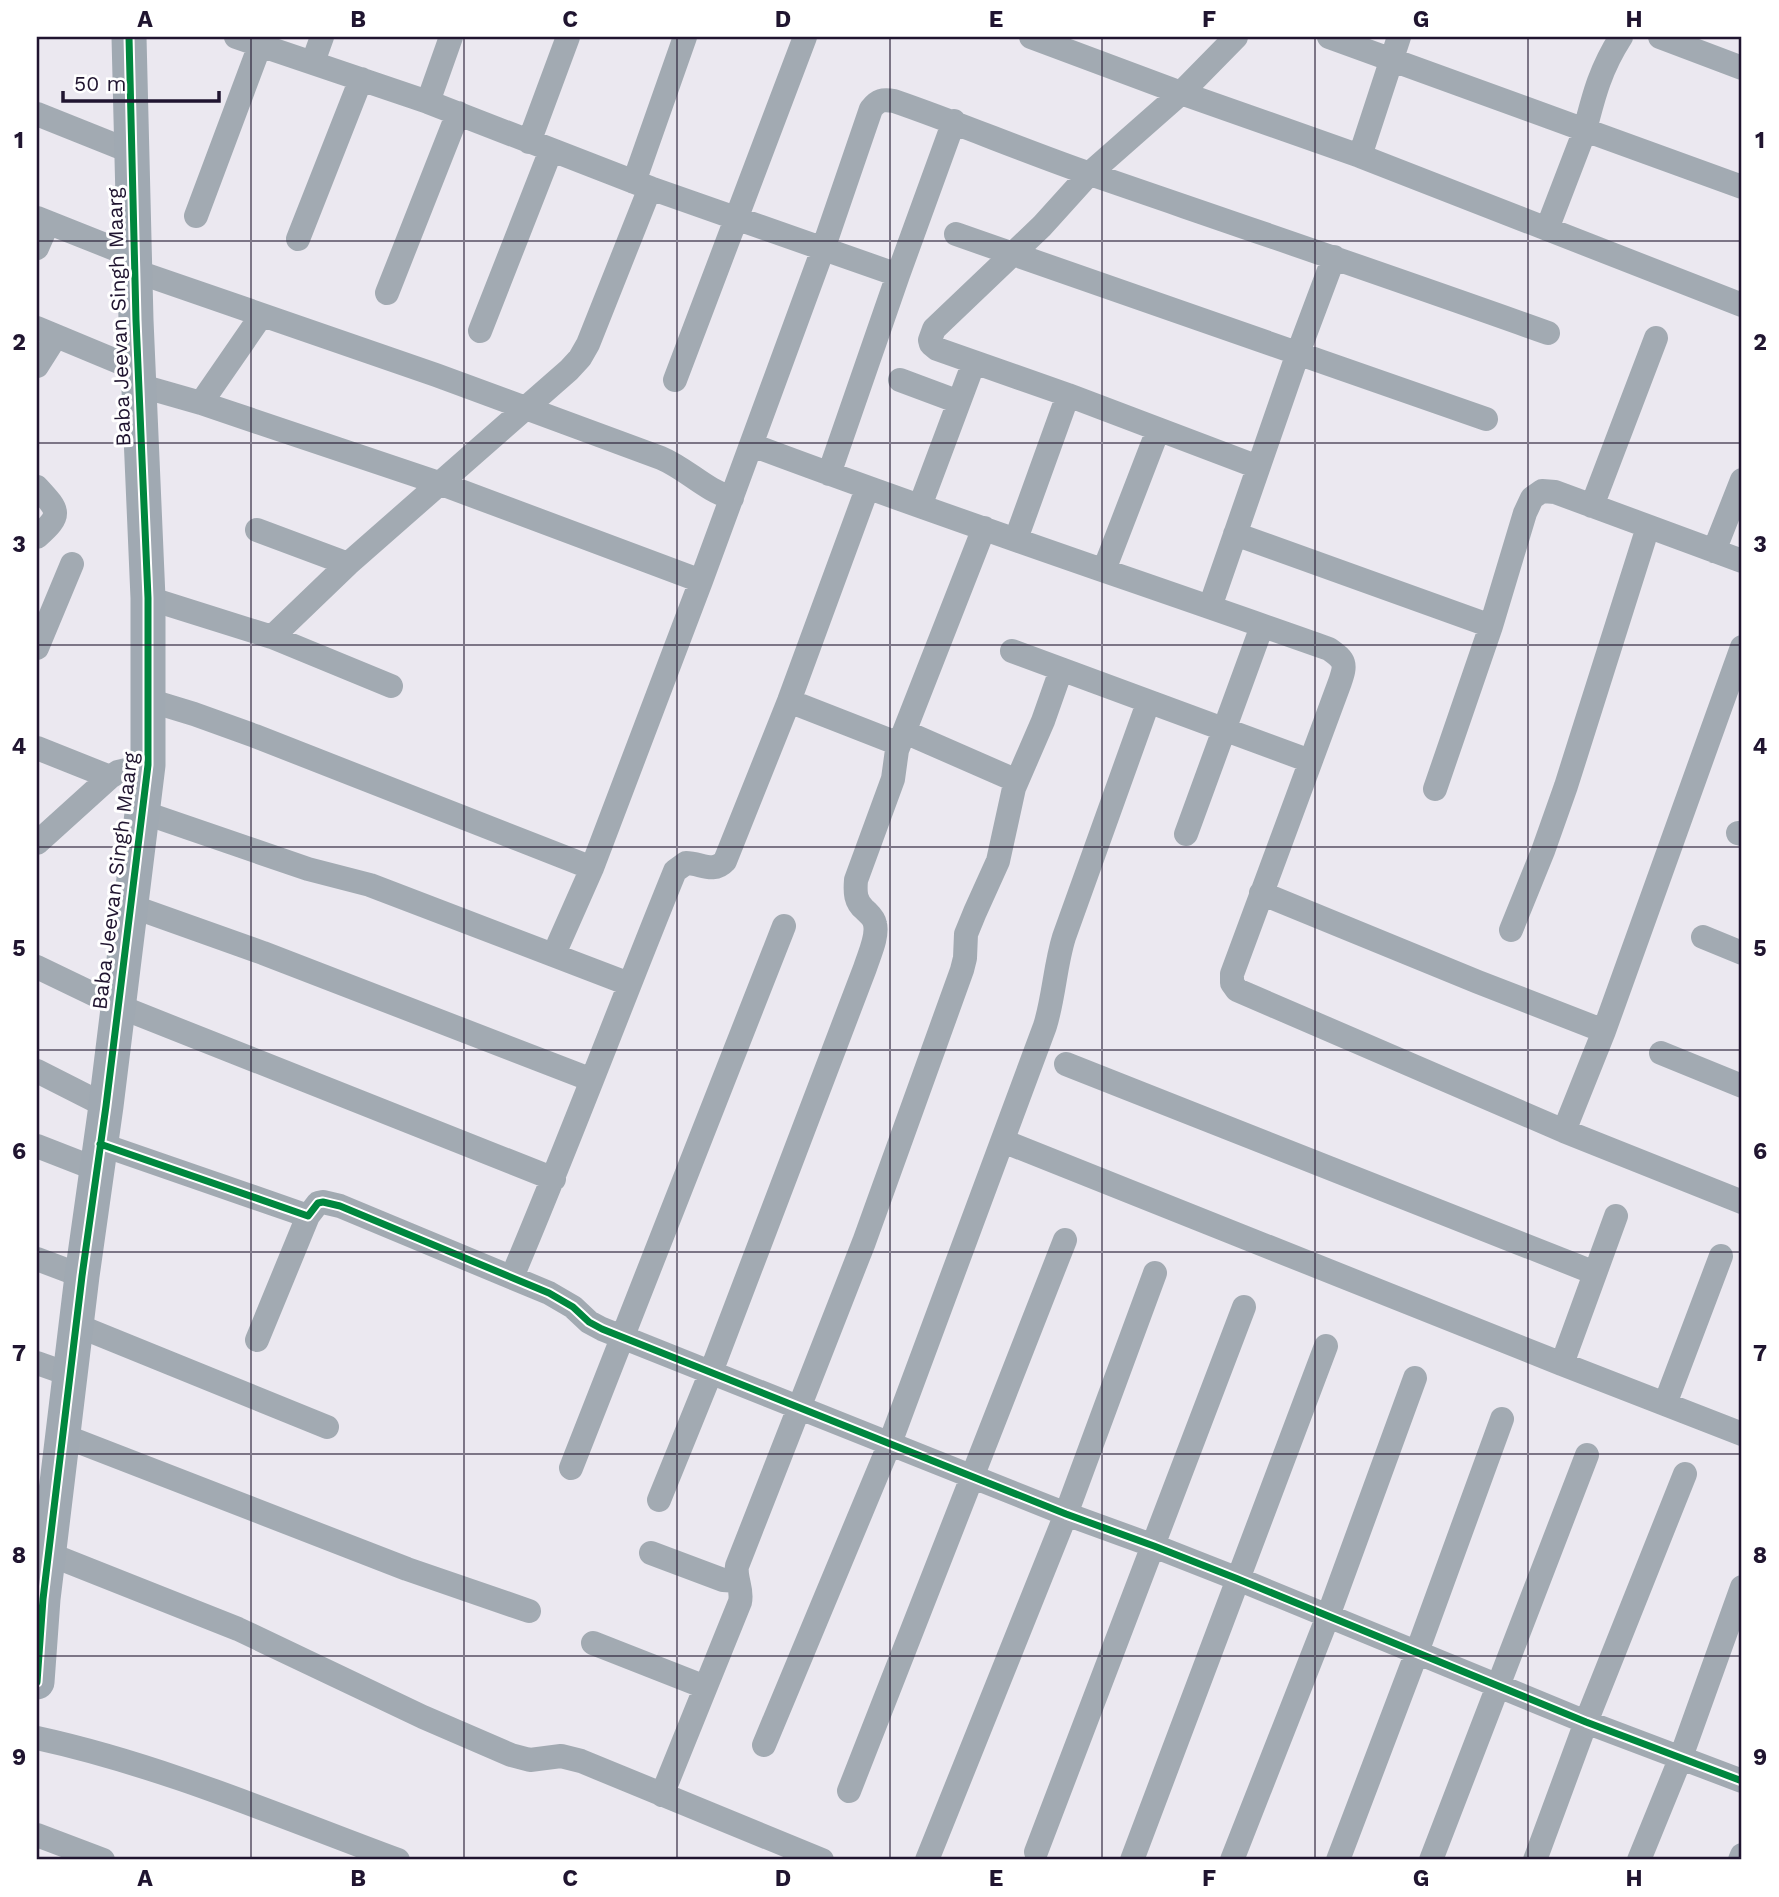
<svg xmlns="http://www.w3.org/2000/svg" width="1779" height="1897" font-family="'Work Sans',sans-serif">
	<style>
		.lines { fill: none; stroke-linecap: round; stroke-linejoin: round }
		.street { stroke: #a2aab2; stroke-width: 24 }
		.secondary { stroke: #a0a9b2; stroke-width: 35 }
		.cycleway-casing { stroke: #fff; stroke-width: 11 }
		.cycleway { stroke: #00873e; stroke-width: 7 }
		.grid { fill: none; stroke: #201530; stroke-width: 2; stroke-opacity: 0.55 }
		.labels { text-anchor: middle; stroke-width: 6; stroke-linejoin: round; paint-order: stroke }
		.street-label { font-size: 21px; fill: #201530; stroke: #fff }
		.neatline { fill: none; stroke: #201530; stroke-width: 2.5 }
		.grid-label { font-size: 23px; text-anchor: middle; font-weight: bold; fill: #201530 }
	</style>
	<rect width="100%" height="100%" fill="#ebe8f0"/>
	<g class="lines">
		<path class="street" d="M236,37L428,102L650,188L898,275
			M1031,37L1181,93L1360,156L1742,305
			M1236,37L1181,93L1089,174L1042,226L934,329L930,340L931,344L937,349L1068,395L1258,467
			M1329,37L1585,130L1547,229
			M1621,37C1601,68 1594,94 1585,130L1742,187
			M1660,37L1742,68
			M313,62L322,37
			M428,102L451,37
			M37,114L132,152
			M529,142L568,37
			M1360,156L1399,37
			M634,182L685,37
			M196,216L260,45
			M37,218L135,257
			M956,234L1486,419
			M298,239L361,79
			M37,248L48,223
			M135,271L436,375L661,458C687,469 705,490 732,498
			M387,293L458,113
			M37,328L138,370
			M480,331L551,150
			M37,366L56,336
			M675,380L805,37
			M900,380L959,402
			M138,385L201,403L439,483L701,581
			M201,403L261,316
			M752,445C943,517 1137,581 1329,649C1346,661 1346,664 1340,682L1232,974V983L1237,990L1564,1131L1742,1202
			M829,474L898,275L954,121
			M37,487C59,511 63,514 37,537
			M920,506L974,362
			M1592,506L1656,338
			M257,530L348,564
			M1235,534L1491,626
			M1016,539L1068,395
			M1714,551L1742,480
			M1104,570L1158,430
			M148,598L272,637L391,686
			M1210,607L1298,353L1334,257
			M272,637L348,564L569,370L580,358L588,344L650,188
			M37,648L72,564
			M1012,651L1310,761
			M148,700L194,714L255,736L592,868
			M789,701L899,744
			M905,732L1017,781
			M37,748L110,777
			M1435,789L1491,626L1525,513L1532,498L1542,491L1555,492L1742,561
			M142,812L308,869L370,885L629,984
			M1738,833L1742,834
			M1186,834L1262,626
			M37,843L110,777L118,772L148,765
			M1261,893L1478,982L1604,1031
			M131,906L263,953L592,1080
			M1511,930L1543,851L1566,786L1648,527
			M1703,937L1742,953
			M554,954L592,868L701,581L823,249L871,109C878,100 883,99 894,101C961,124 1026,152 1093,175C1244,227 1397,279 1548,333
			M37,967L118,1006L554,1179
			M1661,1053L1742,1086
			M1066,1064L1595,1273
			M37,1071L106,1106
			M1564,1131L1604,1031L1742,647
			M1003,1141L1562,1364
			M100,1144L308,1216L318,1203L323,1202L340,1206L549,1293L573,1307L589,1322L602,1329L1066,1514L1154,1546L1238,1579L1586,1722L1742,1781
			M37,1146L96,1169
			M1616,1216L1562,1364L1742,1434
			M37,1259L82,1276
			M512,1277C569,1143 620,1006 675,871L686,863C701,863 713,874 725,861L789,701L867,489
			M76,1325L327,1427
			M257,1340L308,1216
			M37,1363L71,1375
			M1665,1404L1721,1256
			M64,1436L407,1569L529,1611
			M571,1468L784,926
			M659,1500L711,1372L865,968C869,955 878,937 875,924C874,918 869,914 865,910C855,902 855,892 856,880L893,779L897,750L984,528
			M651,1553L723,1580L738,1581
			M49,1554L238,1629L423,1717L511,1755L530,1760L561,1756L581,1761L822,1860
			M593,1643L705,1687
			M37,1738C161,1765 279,1816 398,1860
			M764,1745L890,1443L1045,1026C1054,997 1055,966 1064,937L1148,703
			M849,1791L1065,1240
			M662,1795L740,1602C743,1589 735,1579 737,1566L864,1242L962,970L965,958L966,934L975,912L998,861L1014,788L1043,721L1061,670
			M37,1835L103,1860
			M1036,1852L1244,1307
			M927,1860L1066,1514L1155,1273
			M1132,1860L1326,1346
			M1232,1860L1328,1616L1415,1378
			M1338,1860L1417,1652L1502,1419
			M1431,1860L1587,1455
			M1535,1860L1586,1722L1685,1474
			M1639,1860L1681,1757L1742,1587
			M1740,1860L1742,1855"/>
		<path class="secondary" d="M37,1682L43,1599L82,1276L106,1106L148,765V598L136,320L129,37"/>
		<g class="cycleway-casing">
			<path id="cycleway" d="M100,1144L308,1216L318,1203L323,1202L340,1206L549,1293L573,1307L589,1322L602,1329L1066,1514L1154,1546L1238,1579L1586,1722L1742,1781
				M37,1682L43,1599L82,1276L106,1106L148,765V598L136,320L129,37"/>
		</g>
		<use href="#cycleway" class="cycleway"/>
	</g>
	<path class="grid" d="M251,37V1860M464,37V1860M677,37V1860M890,37V1860M1102,37V1860M1315,37V1860M1528,37V1860M37,241H1742M37,443H1742M37,645H1742M37,847H1742M37,1050H1742M37,1252H1742M37,1454H1742M37,1656H1742"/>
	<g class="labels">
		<g class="street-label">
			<text transform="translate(119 317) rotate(-92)" y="7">Baba Jeevan Singh Maarg</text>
			<text transform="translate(115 881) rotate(-83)" y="7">Baba Jeevan Singh Maarg</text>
		</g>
	</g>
	<rect width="1779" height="1897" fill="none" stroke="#ffffff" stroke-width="77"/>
	<path d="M63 91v10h156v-10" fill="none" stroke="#201530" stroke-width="3.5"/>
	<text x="74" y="91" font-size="21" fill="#201530" stroke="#ffffff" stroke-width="5" paint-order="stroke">50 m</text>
	<rect x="38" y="38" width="1702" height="1820" class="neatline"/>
	<g class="grid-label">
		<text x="145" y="27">A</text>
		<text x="358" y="27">B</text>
		<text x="570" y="27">C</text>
		<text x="783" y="27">D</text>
		<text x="996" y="27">E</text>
		<text x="1209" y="27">F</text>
		<text x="1421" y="27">G</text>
		<text x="1634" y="27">H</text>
		<text x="19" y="148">1</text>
		<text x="1760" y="148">1</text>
		<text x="19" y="350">2</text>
		<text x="1760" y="350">2</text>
		<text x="19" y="552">3</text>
		<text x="1760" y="552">3</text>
		<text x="19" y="754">4</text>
		<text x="1760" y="754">4</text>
		<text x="19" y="956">5</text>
		<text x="1760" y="956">5</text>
		<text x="19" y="1159">6</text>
		<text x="1760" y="1159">6</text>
		<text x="19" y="1361">7</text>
		<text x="1760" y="1361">7</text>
		<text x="19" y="1563">8</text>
		<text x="1760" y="1563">8</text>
		<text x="19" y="1765">9</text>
		<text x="1760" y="1765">9</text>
		<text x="145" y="1886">A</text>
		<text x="358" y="1886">B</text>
		<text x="570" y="1886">C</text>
		<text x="783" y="1886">D</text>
		<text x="996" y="1886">E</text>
		<text x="1209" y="1886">F</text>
		<text x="1421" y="1886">G</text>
		<text x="1634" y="1886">H</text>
	</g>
</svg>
